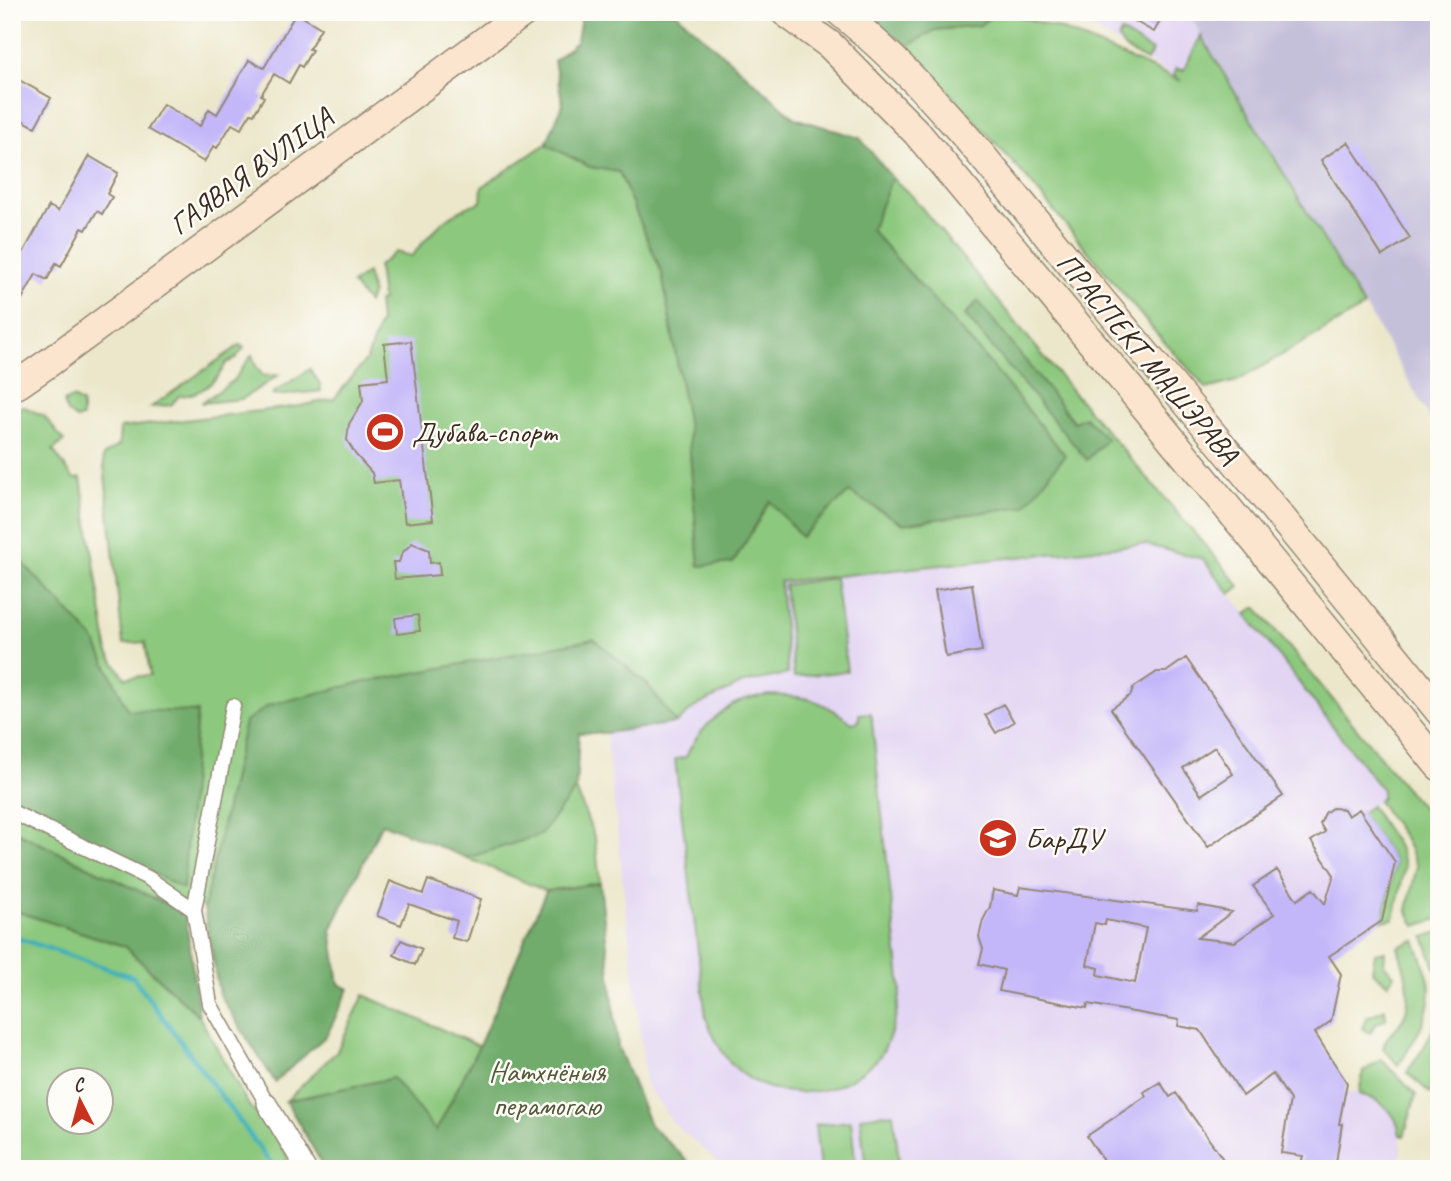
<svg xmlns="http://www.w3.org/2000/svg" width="1451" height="1181" font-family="Caveat,sans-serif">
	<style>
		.built { fill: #e2d4f3 }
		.industrial { fill: #c5c0da }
		.green { fill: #8cc87d; stroke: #64794e; stroke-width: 2; fill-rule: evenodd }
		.forest { fill: #71ac6c; stroke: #566b45; stroke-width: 2 }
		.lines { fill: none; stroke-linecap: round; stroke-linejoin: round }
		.stream { stroke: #3fb0b9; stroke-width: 5 }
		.building { fill: #c3b6f9; fill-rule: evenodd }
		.pedestrian-casing { stroke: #948874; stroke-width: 17 }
		.minor-casing { stroke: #948874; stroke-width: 22 }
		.secondary-casing { stroke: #948874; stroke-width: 31 }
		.pedestrian { stroke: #fff; stroke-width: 14 }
		.minor { stroke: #fff; stroke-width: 19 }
		.secondary { stroke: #fbe5cf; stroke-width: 28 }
		.labels { text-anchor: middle; stroke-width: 5; stroke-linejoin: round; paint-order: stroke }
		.street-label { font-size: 30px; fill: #3b2a1e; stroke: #fdfcf7 }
		.poi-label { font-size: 30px; fill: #3b2a1e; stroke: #fdfcf7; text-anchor: start }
		.park-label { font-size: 30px; fill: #53593a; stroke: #fdfcf7 }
	</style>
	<rect width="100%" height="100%" fill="#fdfcf7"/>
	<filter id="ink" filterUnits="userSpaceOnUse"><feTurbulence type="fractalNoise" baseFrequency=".0143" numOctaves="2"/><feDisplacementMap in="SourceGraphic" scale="14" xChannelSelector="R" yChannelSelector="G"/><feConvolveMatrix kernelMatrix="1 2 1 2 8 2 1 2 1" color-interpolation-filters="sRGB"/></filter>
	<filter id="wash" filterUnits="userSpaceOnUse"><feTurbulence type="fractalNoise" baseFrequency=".00686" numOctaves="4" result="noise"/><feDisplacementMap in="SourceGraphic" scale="28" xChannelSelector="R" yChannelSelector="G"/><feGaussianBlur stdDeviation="1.57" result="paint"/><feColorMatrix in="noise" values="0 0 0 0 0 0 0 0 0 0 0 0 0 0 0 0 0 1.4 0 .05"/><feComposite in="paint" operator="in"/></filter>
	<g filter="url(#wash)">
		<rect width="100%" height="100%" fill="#ece7cb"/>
		<path class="built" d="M1064,12H1188L1230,87H1191Z
			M1143,544L1203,559L1382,790V798L1361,813L1395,862L1382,921L1334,952L1329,945L1322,961L1330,956L1341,974L1331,1021L1325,1026L1319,1017L1309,1024L1347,1083L1346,1091L1371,1097L1391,1110L1400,1129L1401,1143V1153L1395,1169H726L673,1123L646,1085L606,733L676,723L695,707L743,683L788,674L780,582Z"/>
		<path class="industrial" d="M1188,12H1439V434L1368,311L1233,93Z"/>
		<path class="green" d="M996,12H1004L1061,29L1181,81L1174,75L1176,68L1183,71L1201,36L1364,307L1237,381L1207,389L1156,333L1025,176L908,46L935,30L980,25Z
			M1121,32L1152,51L1147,61L1125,49L1118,39Z
			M546,144L590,167L619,172L662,273L688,427L699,566L733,563L770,500L849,492L903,524L1064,455L986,359L871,230L892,178L911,195L1073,392L1240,586L1230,594L1203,559L1143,544L780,582L788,674L743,683L695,707L676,723L647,684L245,722L204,908L187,897L185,913L16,832L12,847V414L22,406L44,416L64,441L53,450L74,479L81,478L108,653L125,678L150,675L145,642L123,644L103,456L119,445L120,428L300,406L334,399L367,359L380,322L378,301L382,300L378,266L396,252L412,256C430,233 450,210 481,202L482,187Z
			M367,273L372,293L368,303L352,284Z
			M240,345L244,348L235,359L226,363C217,382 201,395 179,396L171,405L151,407Z
			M252,355L256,366L263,376L279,375L242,399L201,403L233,381Z
			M310,369L320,384L321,391L274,396L272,394Z
			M72,398L82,403V418L76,419L67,412L64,402Z
			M835,578L847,671L794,677L784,585Z
			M1256,607L1439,828V919L1415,926L1407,910L1417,866L1405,839L1378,801L1382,798V790L1246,614Z
			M769,695C808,696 820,699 852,723L859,721V714L871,713L901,990C897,1012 892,1037 880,1056C876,1062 869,1066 864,1070C829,1098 776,1101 740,1072C722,1057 714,1038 706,1018L675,759L686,757C695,735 718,710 741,701C749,697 760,697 769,695Z
			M576,789L595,839L600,883L546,891L467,858L540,835Z
			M1371,806L1400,850L1405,866L1394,919L1382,921L1395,862L1361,813Z
			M12,910L124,946L199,1016L249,1106L280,1140L292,1169H12ZM60,1080H102V1122H60Z
			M1439,932V978L1424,937Z
			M1415,940C1419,952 1425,965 1428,977C1436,1008 1415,1041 1398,1065L1383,1048C1387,1032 1398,1030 1404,1017C1414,994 1404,969 1398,947Z
			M1385,951L1384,964L1394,975L1388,984L1372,971L1375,953Z
			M364,995L479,1046L436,1132L393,1078L286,1101L337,1051Z
			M1439,1003V1068L1430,1093L1407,1072C1422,1051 1438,1029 1439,1003Z
			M1385,1009L1386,1019L1375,1025L1370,1033L1362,1028L1367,1017Z
			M1381,1059L1416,1095L1404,1136L1400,1135C1398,1113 1380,1099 1359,1094L1363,1072Z
			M893,1113L900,1169H866L860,1117Z
			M851,1121L856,1169H820L815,1125Z"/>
		<path class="forest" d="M582,12H675L795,118L860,138L892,178L871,230L986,359L1065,455L1025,506L903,524L849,492L801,537L770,501L733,563L699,566L688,427L662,273L619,172L590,167L546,144L563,104L554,61L577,41Z
			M861,12H996L980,25L935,30L908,46Z
			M978,301L1074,422L1085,417L1107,439L1087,460L965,315Z
			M12,551L94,639L128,710L197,712L183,889L12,799Z
			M594,639L647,684L676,723L606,733H579L576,789L540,835L467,858L382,823L331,930L339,984L349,989L327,1035L275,1082L219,994L204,908L245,722L269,705L355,684Z
			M16,832L185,913L199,1016L124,946L12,910V847Z
			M600,883L618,1047L650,1125L696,1169H325L286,1101L393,1078L436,1131L479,1046L546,891Z"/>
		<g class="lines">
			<path class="stream" d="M12,936L133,977L275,1169"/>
		</g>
		<g id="blocks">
			<path class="building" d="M1118,12H1165L1154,32Z
				M296,13L321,28L309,49L312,50L302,67L299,65L289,83L274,74L261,95L264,97L254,114L251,113L241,129L232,124L217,148L214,146L204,162L148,129L163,104L200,126L209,109L217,114L249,60L264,68Z
				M12,76L51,98L35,127L12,115Z
				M1348,142L1410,238L1382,256L1321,160Z
				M89,156L118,173L107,194L112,197L102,214L97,211L86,230L82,228L61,266L56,263L47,280L36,274L12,317V273L49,206L58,211Z
				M411,341L433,520L405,523L399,480L374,483L372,473L355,454L347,440L349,424L363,401L361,382L388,379L384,344Z
				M412,543L429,550L430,563L439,562L440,575L395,579L393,562H399L402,553Z
				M972,584L982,651L946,657L935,590Z
				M418,615L420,631L397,634L395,618Z
				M1186,658L1283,796L1208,847L1111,709L1131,695L1133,688L1157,672H1166ZM1215,747L1233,774L1201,795L1183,768Z
				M1003,704L1014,722L996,733L985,715Z
				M1332,808L1344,809L1348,816L1359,809L1395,862L1382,921L1329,956L1341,974L1331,1021L1315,1033L1347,1083L1339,1124H1342L1335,1169H1305L1301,1164L1303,1156L1281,1153L1290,1100L1273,1074L1243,1096L1200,1030L1178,1026L1179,1020L1088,1004L1087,1008L999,991L1004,970L979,964L983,949L979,937L983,920L990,907L993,890L1018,895L1020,887L1197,911L1198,905L1232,912L1197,938L1235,942L1274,914L1253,886L1277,870L1297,900L1313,889L1325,904L1334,875L1311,841L1325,832L1320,824L1325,813ZM1106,920L1146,928L1135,983L1098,975L1099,968L1087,965L1095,923L1105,925Z
				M428,880L481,899L467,942L452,938L457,921L409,904L401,925L377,916L390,881L423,894Z
				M401,940L422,949L415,965L394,955Z
				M1160,1082L1170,1097L1176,1093L1230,1169H1109L1087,1136L1146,1096L1144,1092Z"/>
		</g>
	</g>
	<g filter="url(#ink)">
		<use href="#blocks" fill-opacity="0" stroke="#948874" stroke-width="2"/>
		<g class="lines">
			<g class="pedestrian-casing">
				<path id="pedestrian" d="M12,812L148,878L194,910L210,1004L267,1104
					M194,910L233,706"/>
			</g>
			<g class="minor-casing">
				<path id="minor" d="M267,1104L306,1169"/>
			</g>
			<g class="secondary-casing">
				<path id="secondary" d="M785,12L830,45L917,133L1142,403L1439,766
					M840,12C932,86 1004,183 1079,274C1200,418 1320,564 1439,711
					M12,381L18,384L47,364L524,12"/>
			</g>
			<use href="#pedestrian" class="pedestrian"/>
			<use href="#minor" class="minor"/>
			<use href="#secondary" class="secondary"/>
		</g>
	</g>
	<defs>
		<g id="stadium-disc" transform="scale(2.0125)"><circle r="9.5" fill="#c8321e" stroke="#fdfcf7"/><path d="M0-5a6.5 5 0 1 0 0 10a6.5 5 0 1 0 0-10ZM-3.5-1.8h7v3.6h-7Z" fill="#fff"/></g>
		<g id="university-disc" transform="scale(2.0125)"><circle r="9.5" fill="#c8321e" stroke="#fdfcf7"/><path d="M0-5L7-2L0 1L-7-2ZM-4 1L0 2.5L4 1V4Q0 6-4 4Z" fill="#fff"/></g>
	</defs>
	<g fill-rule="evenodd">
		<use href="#stadium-disc" x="385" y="432"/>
		<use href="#university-disc" x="998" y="838"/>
	</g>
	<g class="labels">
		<g class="street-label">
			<text transform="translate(251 171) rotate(-36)" y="10">ГАЯВАЯ ВУЛІЦА</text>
			<text transform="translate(1148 358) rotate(50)" y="10">ПРАСПЕКТ МАШЭРАВА</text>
		</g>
		<g class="poi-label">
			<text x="412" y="442">Дубава-спорт</text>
			<text x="1025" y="848">БарДУ</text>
		</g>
		<g class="park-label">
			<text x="547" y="1081">Натхнёныя<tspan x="547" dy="34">перамогаю</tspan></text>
		</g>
	</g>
	<rect width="1451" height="1181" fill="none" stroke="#fdfcf7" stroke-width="42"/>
	<g transform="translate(80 1101) rotate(354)"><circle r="33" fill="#fdfcf7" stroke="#afa8a0" stroke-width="2"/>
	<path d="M0-5L12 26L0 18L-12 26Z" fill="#c8321e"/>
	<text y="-10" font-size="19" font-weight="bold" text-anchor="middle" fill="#3b2a1e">С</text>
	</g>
</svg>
